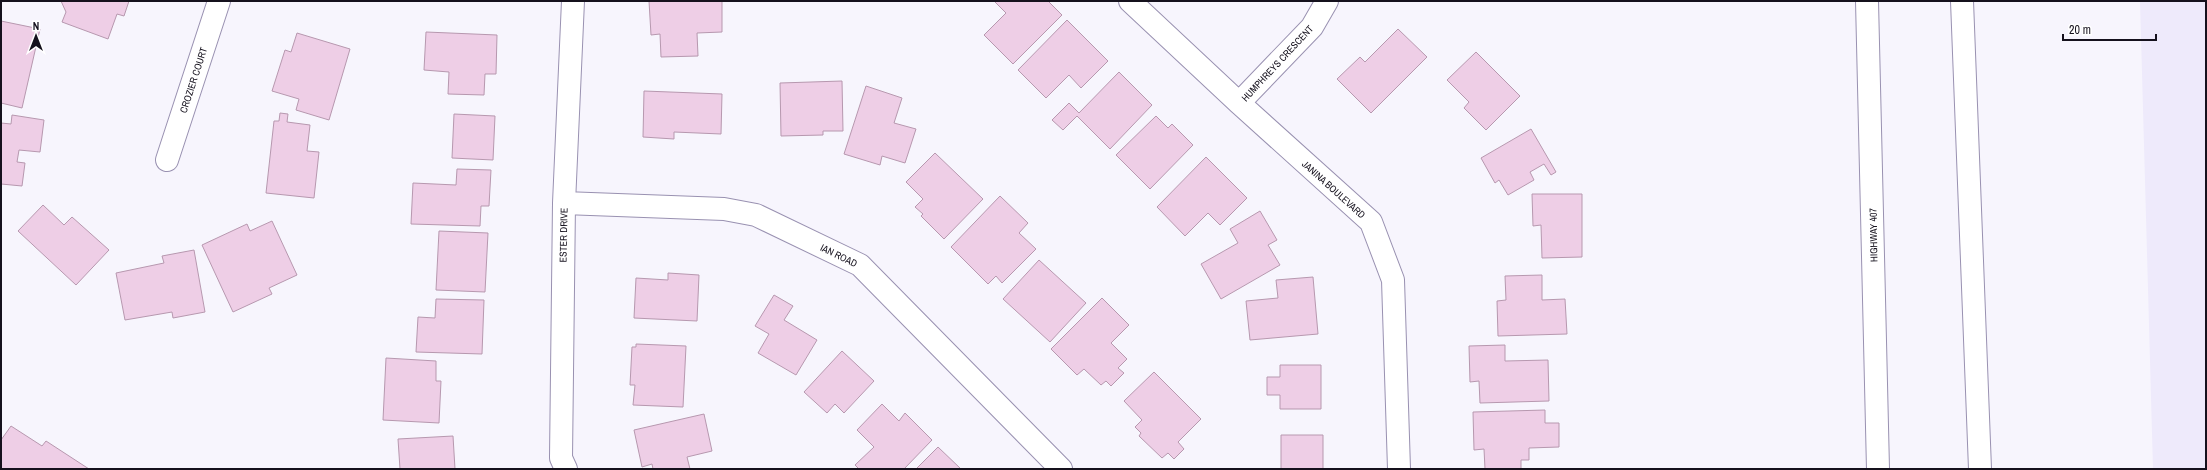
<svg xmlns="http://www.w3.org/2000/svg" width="2207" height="470" font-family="'Archivo Narrow',sans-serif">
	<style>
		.built { fill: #eeeafb }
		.building { fill: #eecee6; stroke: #b798af }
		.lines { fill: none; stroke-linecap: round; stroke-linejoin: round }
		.minor-casing { stroke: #9991b1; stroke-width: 24 }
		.motorway-casing { stroke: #9991b1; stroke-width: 24 }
		.minor { stroke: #fff; stroke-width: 22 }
		.motorway { stroke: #fff; stroke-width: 22 }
		.labels { text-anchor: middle; stroke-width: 3.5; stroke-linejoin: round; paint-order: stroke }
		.street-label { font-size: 10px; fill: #15111d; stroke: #fff }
	</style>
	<rect width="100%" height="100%" fill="#f7f5fd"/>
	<path class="built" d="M2140,1H2206V469H2153Z"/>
	<path class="building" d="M61,1H129L124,16L117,14L108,39L62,22L66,12Z
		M649,1H722V32L697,33L698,56L661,57L660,34L651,35Z
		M994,1H1048L1062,15L1013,64L984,35L1006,13Z
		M1067,20L1108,61L1081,88L1069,75L1046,98L1018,70Z
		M1,21L40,29L22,108L1,103Z
		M1398,29L1427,57L1371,113L1337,79L1360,57L1365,62Z
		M426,32L497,35L496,74H485L484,95L448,94L449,72L424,70Z
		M297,33L350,49L329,120L296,110L299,99L272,91L285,50L291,52Z
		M1476,52L1520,96L1486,130L1464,108L1469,102L1447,80Z
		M1119,72L1152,105L1110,149L1077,116L1063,130L1052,120L1069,103L1079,113Z
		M842,81L843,131H823V135L781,136L780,83Z
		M866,86L902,98L894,123L916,129L905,163L882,156L880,165L844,154Z
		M644,91L722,94L721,134L674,132V139L643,137Z
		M280,113L288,114L287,122L310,125L307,151L319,152L314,198L266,193L274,121H279Z
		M454,114L495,116L493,160L452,158Z
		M12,115L44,120L40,152L19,150L17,162L25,163L22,186L1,184V123L11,124Z
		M1156,116L1168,128L1172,124L1193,145L1150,189L1116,155Z
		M1531,129L1556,172L1551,175L1544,164L1530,172L1534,180L1508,195L1499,180L1495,183L1481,158Z
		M935,153L983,199L944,239L921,216L923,214L915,207L923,199L906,182Z
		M1206,157L1247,198L1220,225L1208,213L1185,236L1157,207Z
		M457,169L491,170L489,206H481L480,226L411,224L413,183L456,185Z
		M1532,194H1582V257L1542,258L1541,225L1533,226Z
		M1000,196L1028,223L1019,233L1036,249L1002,283L996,276L988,284L951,247Z
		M43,205L64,225L72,217L109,250L76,285L18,231Z
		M1260,211L1277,240L1268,245L1280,265L1221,299L1201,264L1238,243L1230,229Z
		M272,221L297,275L269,288L272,294L233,312L202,245L247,224L250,231Z
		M439,231L488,233L485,292L436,290Z
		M194,250L205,312L173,318L172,312L125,320L116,273L164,263L162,256Z
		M1039,260L1086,303L1050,342L1003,299Z
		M668,273L699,275L697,321L634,318L636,278L668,280Z
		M1542,275V300L1565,299L1567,334L1498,336L1497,301L1506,300L1505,276Z
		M1313,277L1318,334L1250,340L1246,301L1278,298L1276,280Z
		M774,295L793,306L784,320L817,340L796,375L758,353L769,334L755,326Z
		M1102,298L1129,325L1111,343L1127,359L1118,368L1124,373L1111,386L1106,381L1101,385L1084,369L1077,375L1051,349Z
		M436,299L484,300L482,354L416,352L418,317L435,318Z
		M636,344L686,346L683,407L633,405L635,385H630L632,347H636Z
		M1505,345V361L1548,360L1549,401L1480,403L1479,381L1470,382L1469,346Z
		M842,351L874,381L844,413L835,404L827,413L804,392Z
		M386,358L436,361V381H441L439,423L383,420Z
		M1280,365H1321V409H1280V395H1267V377H1280Z
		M1154,372L1201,419L1178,442L1184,449L1174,459L1168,453L1162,458L1139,436L1141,433L1135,427L1142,420L1124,401Z
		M882,404L899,421L905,413L932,440L904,469H859L855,465L874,447L857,430Z
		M1545,410V423H1559V447L1529,448V460H1521V469H1485L1484,449L1474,450L1473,412Z
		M704,414L712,451L687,457L690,469H653L652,464L642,467L634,430Z
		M11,426L42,446L46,441L89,469H1V440Z
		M1281,435H1323V469H1281Z
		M453,436L455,469H400L398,439Z
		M938,447L961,469H916Z"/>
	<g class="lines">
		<g class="minor-casing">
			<path id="minor" d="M1130,1L1239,103L1371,222L1393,280L1399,469
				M1239,103L1312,27L1327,1
				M167,160L219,1
				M564,203L724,209L756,215L860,265L1061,469
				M566,469L561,458L564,203L573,1"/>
		</g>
		<g class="motorway-casing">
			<path id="motorway" d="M1867,1L1878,469
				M1962,1L1980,469"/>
		</g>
		<use href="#minor" class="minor"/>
		<use href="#motorway" class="motorway"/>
	</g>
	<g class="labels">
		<g class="street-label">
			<text transform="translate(1277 63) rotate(-47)" y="4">HUMPHREYS CRESCENT</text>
			<text transform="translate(193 80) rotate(-72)" y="4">CROZIER COURT</text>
			<text transform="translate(1334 189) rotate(42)" y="4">JANINA BOULEVARD</text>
			<text transform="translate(563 235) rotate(-89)" y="4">ESTER DRIVE</text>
			<text transform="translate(1873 235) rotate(-91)" y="4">HIGHWAY 407</text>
			<text transform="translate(839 255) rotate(26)" y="4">IAN ROAD</text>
		</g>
	</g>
	<rect width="2207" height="470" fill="none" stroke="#15111d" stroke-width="4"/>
	<g transform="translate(36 36)" stroke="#ffffff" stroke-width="3" paint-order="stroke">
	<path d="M0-3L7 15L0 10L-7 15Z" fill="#15111d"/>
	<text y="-6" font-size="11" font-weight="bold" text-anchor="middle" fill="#15111d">N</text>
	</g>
	<path d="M2063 34v6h93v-6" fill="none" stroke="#15111d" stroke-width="2"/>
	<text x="2069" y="34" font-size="12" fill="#15111d" stroke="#ffffff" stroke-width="3" paint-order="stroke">20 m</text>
</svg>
